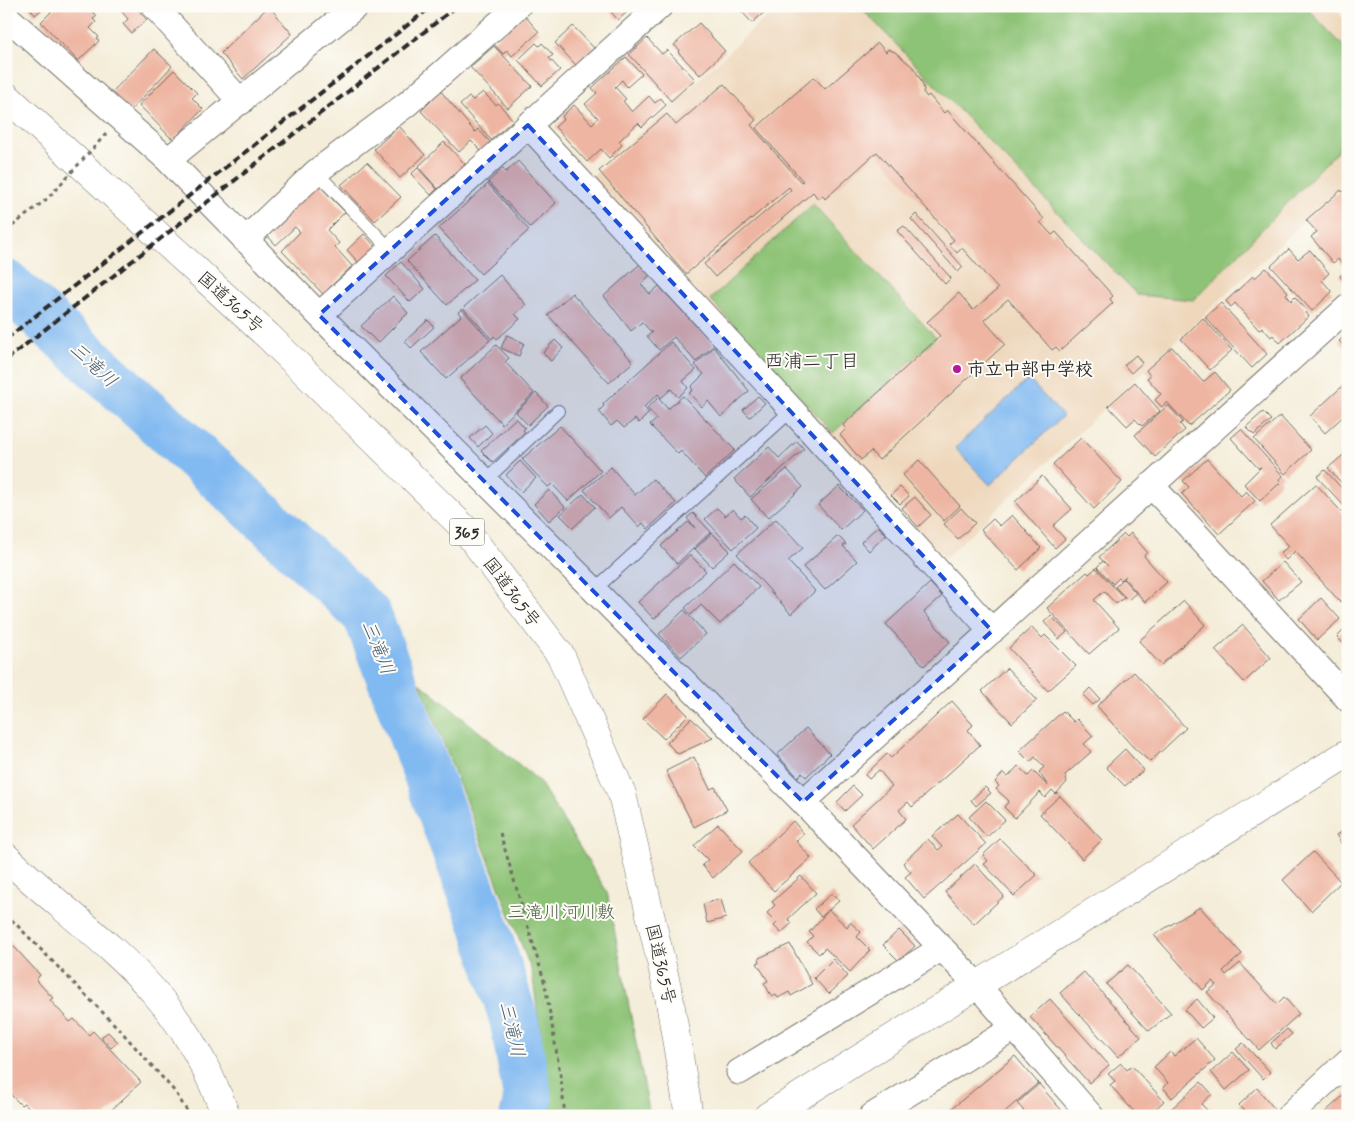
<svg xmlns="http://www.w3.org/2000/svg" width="1354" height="1122" font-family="Mynerve,'Klee One',sans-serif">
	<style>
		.built { fill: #eed7bb }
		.green { fill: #8dc376; stroke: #5c7750 }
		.water { fill: #81b9f1; stroke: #56728e }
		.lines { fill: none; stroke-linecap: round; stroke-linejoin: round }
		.river { stroke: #81b9f1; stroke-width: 49 }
		.building { fill: #eeb5a2 }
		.lane-casing { stroke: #716f68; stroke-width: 14 }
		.street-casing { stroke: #716f68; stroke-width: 27 }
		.secondary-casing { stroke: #716f68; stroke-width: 29 }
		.highway-casing { stroke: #716f68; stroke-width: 29 }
		.path { stroke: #716f68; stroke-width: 3; stroke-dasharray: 4 4; stroke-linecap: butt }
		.lane { stroke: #fff; stroke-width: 12 }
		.street { stroke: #fff; stroke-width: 25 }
		.secondary { stroke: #fff; stroke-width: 28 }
		.highway { stroke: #fff; stroke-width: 28 }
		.rail { stroke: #2b2b2b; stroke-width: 4; stroke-dasharray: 8 4; stroke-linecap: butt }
		.path-bridge { stroke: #716f68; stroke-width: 3; stroke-dasharray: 4 4; stroke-linecap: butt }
		.marked { fill: #1d4ed8; fill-opacity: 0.2; stroke: #1d4ed8; stroke-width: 4; stroke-dasharray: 10 6; stroke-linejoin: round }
		.poi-dot { fill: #b5179e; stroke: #fdfcf7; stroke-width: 2 }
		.labels { text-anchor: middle; stroke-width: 4; stroke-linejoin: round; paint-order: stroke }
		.shield { fill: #fdfcf7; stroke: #6a6a68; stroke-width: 1 }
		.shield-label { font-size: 16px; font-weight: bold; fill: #2b2b2b }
		.street-label { font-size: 18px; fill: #2b2b2b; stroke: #fdfcf7 }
		.poi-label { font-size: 18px; font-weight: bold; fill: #2b2b2b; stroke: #fdfcf7; text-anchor: start }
		.park-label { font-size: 18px; fill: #4d6045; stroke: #fdfcf7 }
		.neighbourhood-label { font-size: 19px; fill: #2b2b2b; stroke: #fdfcf7 }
		.water-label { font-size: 19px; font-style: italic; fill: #495d70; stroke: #fdfcf7 }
	</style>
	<rect width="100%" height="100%" fill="#fdfcf7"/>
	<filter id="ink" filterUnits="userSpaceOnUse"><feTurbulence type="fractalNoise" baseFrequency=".02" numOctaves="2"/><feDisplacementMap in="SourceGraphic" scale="10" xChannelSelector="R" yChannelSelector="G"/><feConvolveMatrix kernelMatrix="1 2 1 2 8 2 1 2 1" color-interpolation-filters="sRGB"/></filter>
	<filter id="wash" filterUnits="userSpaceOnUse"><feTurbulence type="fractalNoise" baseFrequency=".0096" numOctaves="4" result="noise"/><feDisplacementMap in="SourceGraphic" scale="20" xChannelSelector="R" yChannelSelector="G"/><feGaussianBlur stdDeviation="1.12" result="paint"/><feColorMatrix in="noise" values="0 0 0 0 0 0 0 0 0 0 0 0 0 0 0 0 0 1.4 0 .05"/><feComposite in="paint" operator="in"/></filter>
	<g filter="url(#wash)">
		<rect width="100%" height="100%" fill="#f4edd9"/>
		<path class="built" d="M778,6H1332L1348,23V180L945,558L591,178Z"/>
		<path class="green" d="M872,6H1305L1348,51V140L1194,300L1137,295L865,12Z
			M813,204L936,338L833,433L710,299Z
			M420,683L539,781L607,892L650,1116H552L532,972Z"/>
		<path class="water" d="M1028,379L1063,416L990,485L955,448Z"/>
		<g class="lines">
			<path class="river" d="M6,284L261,515L367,615L484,924L514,1020L528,1099L524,1116"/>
		</g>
		<g id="blocks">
			<path class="building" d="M28,6H46L35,15Z
				M57,6H82L86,10L88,8L97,16L93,19L96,22L90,28L99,37L97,38L99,41L78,61L41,22Z
				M117,6H135L147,20L131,33L123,24L128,19Z
				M269,6L292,34L243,79L221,53Z
				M606,6H634L618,20Z
				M737,6H766L768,9L752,23Z
				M524,15L539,32L512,56L507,50L503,54L492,42Z
				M699,23L725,51L700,75L678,52L680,50L674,45Z
				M573,26L594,48L576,65L555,43Z
				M647,38L662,54L667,50L695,79L671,101L629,54Z
				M536,43L539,46L542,43L553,55L549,58L560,70L542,86L518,60Z
				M878,43L886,52L888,49L895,52L913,67L922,82L924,90L923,92L927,97L929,95L944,113L947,110L1044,219L1040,222L1052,235L1056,232L1113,296L1110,299L1113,303L1060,351L1056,347L1052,350L1008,299L984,320L1005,344L879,460L871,451L861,460L840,435L846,429L843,425L940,336L927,322L959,293L973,310L998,289L962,248L957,253L949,244L954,240L877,152L825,199L823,195L818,199L813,192L715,277L704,264L791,190L789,187L686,274L599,171L667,114L676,125L724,84L756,120L751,125L801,182L803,181L756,128L814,77L825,89Z
				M494,46L532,86L508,108L470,67Z
				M154,49L172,66L130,111L111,93Z
				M626,57L642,74L627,87L622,80L615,87L626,99L623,101L632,112L649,96L655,103L661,98L666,105L642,127L638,123L619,141L622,145L609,158L601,149L587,162L555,127L564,119L562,116L574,105L592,124L598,118L585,104L597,93L592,88Z
				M174,70L197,93L192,98L203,109L174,139L170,137L139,105Z
				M439,89L475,132L478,129L490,142L481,151L471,141L459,152L421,111L431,101L429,98Z
				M483,92L496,105L498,103L513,120L491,140L460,105L469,97L473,100Z
				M399,126L425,155L400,178L374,149Z
				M444,142L465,164L438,189L418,167Z
				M518,161L556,203L530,227L488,182L503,168L506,172Z
				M367,162L401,197L375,221L341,185Z
				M418,168L437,189L431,195L411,174Z
				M316,182L345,212L327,230L339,243L335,247L352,266L323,294L282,251L300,232L295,227L276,245L264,232Z
				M488,184L529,230L481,274L439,228Z
				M1348,188V281L1346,283L1340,276L1347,270L1338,259L1333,263L1311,237L1317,232L1306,220L1341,190L1342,192Z
				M916,214L963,267L958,272L911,219Z
				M904,226L951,278L945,284L897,231Z
				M364,234L377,248L360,264L347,250Z
				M435,236L475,280L447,305L407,261Z
				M1289,249L1298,259L1310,250L1329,273L1322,280L1332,292L1312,311L1271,266Z
				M401,262L425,289L410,302L386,276Z
				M640,264L650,275L641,284L650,294L659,286L714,345L696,362L674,337L659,350L647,336L652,333L642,322L631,331L604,296Z
				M1266,268L1288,292L1286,294L1291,301L1295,297L1307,311L1305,313L1309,316L1280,343L1273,335L1271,337L1262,327L1259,330L1235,303L1231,307L1226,301L1253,276L1255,278Z
				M500,275L526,305L515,314L520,319L497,339L494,336L492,339L463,308Z
				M572,293L633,362L609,383L548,315Z
				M393,296L408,313L378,343L361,326Z
				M1221,303L1267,354L1252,368L1205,317Z
				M462,309L490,340L446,379L421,352L461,316L458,312Z
				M1203,318L1232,350L1210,370L1181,339Z
				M428,320L434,327L411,348L405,341Z
				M1348,333V350L1339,341Z
				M507,335L524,343L519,356L501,348Z
				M555,340L563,348L551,361L543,353Z
				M671,342L696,370L683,381L688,388L678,397L671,389L661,398L658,394L644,407L649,413L639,423L635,419L624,428L617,421L611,426L599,411L604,406L603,404Z
				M496,345L509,358L505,362L534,393L502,424L460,379Z
				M714,347L749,391L721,417L708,401L702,407L689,393L693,390L691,387L704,374L695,365Z
				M1172,347L1203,382L1215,372L1230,390L1189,426L1167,402L1162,407L1155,400L1161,394L1147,378L1150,376L1146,370Z
				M1136,355L1142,363L1131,373L1124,365Z
				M1348,381V412L1325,433L1310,416Z
				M1135,382L1160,411L1142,426L1135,419L1127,426L1108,406Z
				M536,393L548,406L528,425L516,412Z
				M683,396L735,450L705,478L681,451L678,454L650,425L657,419L647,408L658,398L668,409Z
				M758,396L765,403L750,417L743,410Z
				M1168,405L1183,422L1180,424L1185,430L1155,457L1135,435Z
				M1263,412L1271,420L1254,435L1246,427Z
				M1280,416L1311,450L1285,474L1254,439Z
				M516,418L525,428L523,430L525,432L493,462L489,459L481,451Z
				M485,425L492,433L478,447L470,438Z
				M560,426L601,471L568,501L552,484L548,487L522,459Z
				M1241,429L1283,476L1279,479L1281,482L1260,501L1244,484L1261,467L1258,468L1231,438Z
				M1081,438L1122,482L1094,509L1053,464Z
				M797,441L804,449L750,497L734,479L769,447L779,458Z
				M1348,451V490L1328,468Z
				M1207,459L1241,496L1246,491L1255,501L1219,534L1182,494L1189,487L1183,481Z
				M919,460L960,506L944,521L903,475Z
				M520,461L536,478L521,492L506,475Z
				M611,467L635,495L653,479L676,503L648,529L643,523L639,527L621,507L609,518L584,490Z
				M787,469L803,487L768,518L751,499Z
				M1325,470L1348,495V510L1317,477Z
				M1042,476L1072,509L1053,526L1065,539L1055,548L1015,502Z
				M1316,484L1348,519V600L1345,598L1340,602L1295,551L1286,560L1280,553L1289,546L1270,525Z
				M839,486L863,510L841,530L818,505Z
				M900,487L909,496L900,504L891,495Z
				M549,490L565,507L549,521L534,504Z
				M583,494L595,507L573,528L560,515Z
				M915,497L931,515L918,527L902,508Z
				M717,508L725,516L733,509L741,518L745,515L756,528L733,549L705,519Z
				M961,508L975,523L958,539L944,524Z
				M693,513L711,532L677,564L661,546L688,522L695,528L687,518Z
				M1012,515L1041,548L1018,570L981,530L993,519L1000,526Z
				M776,519L803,548L788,561L815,591L791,614L737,554Z
				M878,526L886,535L869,551L861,542Z
				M712,533L730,551L712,567L695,549Z
				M1131,533L1147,552L1144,556L1167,582L1145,602L1124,578L1126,576L1121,580L1119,578L1113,584L1097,567L1103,561L1108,566L1099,557L1124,534L1127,537Z
				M838,536L846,544L843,546L857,561L825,590L803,567Z
				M690,555L706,571L654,619L638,602Z
				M734,561L759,587L720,624L701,605L691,615L685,608Z
				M1283,562L1301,582L1279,600L1262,581Z
				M1096,568L1124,598L1116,604L1104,591L1094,600L1119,628L1089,654L1047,608L1087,572L1089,574Z
				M1123,579L1136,593L1128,600L1115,587Z
				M930,583L942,596L924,612L950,642L924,666L886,624Z
				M1321,598L1340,619L1317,640L1299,619Z
				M1184,601L1205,625L1161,665L1139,641Z
				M684,610L706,634L681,657L659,634Z
				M1051,616L1067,632L1059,639L1044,622Z
				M1243,625L1271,658L1244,682L1215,650Z
				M1348,626V648L1337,637Z
				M1032,627L1042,638L1045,635L1076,666L1048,691L1009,648Z
				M1007,668L1037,700L1012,723L982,691Z
				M1134,672L1186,728L1150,762L1132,746L1097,706Z
				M1090,688L1100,699L1093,705L1083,695Z
				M667,694L688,715L664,739L643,719Z
				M952,701L973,725L968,730L980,745L912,807L908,802L899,810L906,819L873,849L851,824L892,786L879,770L869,779L865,775L887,754L891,758Z
				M1063,711L1074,722L1077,719L1093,736L1084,744L1091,752L1065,775L1067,782L1056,794L1052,790L1045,798L1040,792L1015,818L1004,807L1009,801L996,789L999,786L995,782L1003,773L1008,777L1018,766L1028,776L1033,771L1048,786L1039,772L1044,767L1035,757L1030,762L1019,751Z
				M691,718L713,738L678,754L667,743Z
				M806,728L830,754L806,777L802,773L798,777L777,755Z
				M1125,749L1144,770L1125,786L1106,767Z
				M694,757L710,789L715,787L727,810L694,827L666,771Z
				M853,786L862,795L845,811L837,802Z
				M985,787L991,793L976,806L971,800Z
				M1060,796L1102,840L1082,859L1040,814Z
				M986,801L1005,820L987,837L969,817Z
				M958,814L986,844L924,899L905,877L911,872L903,863L928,839L938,850L942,847L932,836Z
				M793,821L804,834L796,841L811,858L774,891L748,863Z
				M718,824L743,851L713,878L702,865L708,860L694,846Z
				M1348,828V854L1336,835Z
				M1000,839L1037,875L1014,896L984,864L988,861L983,855Z
				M1313,852L1341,882L1311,911L1283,880Z
				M975,864L1004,896L974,924L945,892Z
				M801,876L816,893L788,919L792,923L781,933L774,926L777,923L767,913L775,905L772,902Z
				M832,893L839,901L821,917L814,909Z
				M721,899L726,918L707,923L703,904Z
				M1200,907L1242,954L1223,971L1226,975L1240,963L1277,1004L1284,997L1299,1014L1259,1050L1207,992L1216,985L1212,981L1203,990L1154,935Z
				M829,910L847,927L850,922L861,932L857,937L870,950L850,972L825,948L819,954L807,942L813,936L809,932Z
				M899,930L915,946L899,961L883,945Z
				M6,938L40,975L36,980L53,998L50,1000L70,1022L74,1019L89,1035L93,1031L141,1082L105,1116H35L24,1103L21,1105L6,1090Z
				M790,944L812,984L791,996L789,992L778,998L776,995L772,997L764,983L768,981L757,963L760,962L759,958Z
				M833,959L848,976L829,994L814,978Z
				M1128,965L1171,1013L1149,1031L1106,984Z
				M1084,972L1141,1037L1118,1057L1060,993Z
				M1050,999L1109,1065L1089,1083L1030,1017Z
				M1197,999L1213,1018L1201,1028L1185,1010Z
				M1287,1029L1292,1034L1275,1049L1271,1043Z
				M108,1032L118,1042L111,1048L101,1037Z
				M1196,1038L1215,1060L1172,1098L1163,1087L1168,1083L1154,1067L1170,1052L1174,1056Z
				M1243,1043L1270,1072L1263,1079L1236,1049Z
				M1233,1052L1249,1070L1226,1090L1211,1072Z
				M1015,1056L1038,1083L1000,1116H955L950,1110Z
				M1121,1063L1127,1070L1132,1066L1164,1101L1148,1116H1138L1110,1085L1115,1081L1108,1074Z
				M1201,1082L1212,1094L1201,1104L1207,1110L1201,1116H1163Z
				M1039,1084L1063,1112L1067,1116H1055L1051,1110L1044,1116H1028L1017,1103Z
				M1257,1088L1274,1108L1265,1116H1246L1248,1114L1239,1105Z
				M1346,1093L1348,1116H1321Z"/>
		</g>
	</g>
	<g filter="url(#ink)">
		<use href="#blocks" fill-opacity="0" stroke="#716f68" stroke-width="1"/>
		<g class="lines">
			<g class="lane-casing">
				<path id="lane" d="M316,172L391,250
					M485,481L558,411
					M594,590L792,410"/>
			</g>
			<g class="street-casing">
				<path id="street" d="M154,6L241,102
					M6,16L168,160L319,315L594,590L803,802L977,985L1091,1116
					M528,125L792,410L992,631
					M168,160L356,6
					M245,240L316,172L407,104L518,6
					M319,315L660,6
					M1151,485L1348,699
					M803,802L1348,307
					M739,1072L942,948
					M872,1116L1014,1028
					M1289,1116L1348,1061"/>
			</g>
			<g class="secondary-casing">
				<path id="secondary" d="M6,857C55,904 112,943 156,994C186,1029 210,1072 226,1116
					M768,1116L1348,753"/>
			</g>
			<g class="highway-casing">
				<path id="highway" d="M6,96L268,336L465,529L561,656L622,794L669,996L689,1116"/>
			</g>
			<path class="path" d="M500,833L545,984L561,1079L565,1116
				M6,914L120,1030L176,1093L190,1116"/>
			<use href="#lane" class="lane"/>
			<use href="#street" class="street"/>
			<use href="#secondary" class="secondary"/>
			<use href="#highway" class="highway"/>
			<path class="rail" d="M6,339L432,6
				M6,360L457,6"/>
			<path class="path-bridge" d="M6,231L48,198L106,134"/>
		</g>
	</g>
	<path class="marked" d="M528,125L992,631L803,802L319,315Z"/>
	<circle class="poi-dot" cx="957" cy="369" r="5"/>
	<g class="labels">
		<rect class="shield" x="449.5" y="518.5" width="35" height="27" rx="4"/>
		<g class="shield-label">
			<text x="467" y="538">365</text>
		</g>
		<g class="street-label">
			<text transform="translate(231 302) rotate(42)" y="6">国道365号</text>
			<text transform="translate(512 592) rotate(53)" y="6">国道365号</text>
			<text transform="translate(661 964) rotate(77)" y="6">国道365号</text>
		</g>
		<g class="poi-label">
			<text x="967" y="375">市立中部中学校</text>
		</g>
		<g class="park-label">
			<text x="561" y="918">三滝川河川敷</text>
		</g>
		<g class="neighbourhood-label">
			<text x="812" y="367">西浦二丁目</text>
		</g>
		<g class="water-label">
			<text transform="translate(94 364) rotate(43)" y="7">三滝川</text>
			<text transform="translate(379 647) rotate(68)" y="7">三滝川</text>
			<text transform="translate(513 1029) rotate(77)" y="7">三滝川</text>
		</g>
	</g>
	<rect width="1354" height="1122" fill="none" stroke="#fdfcf7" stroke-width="25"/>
</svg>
